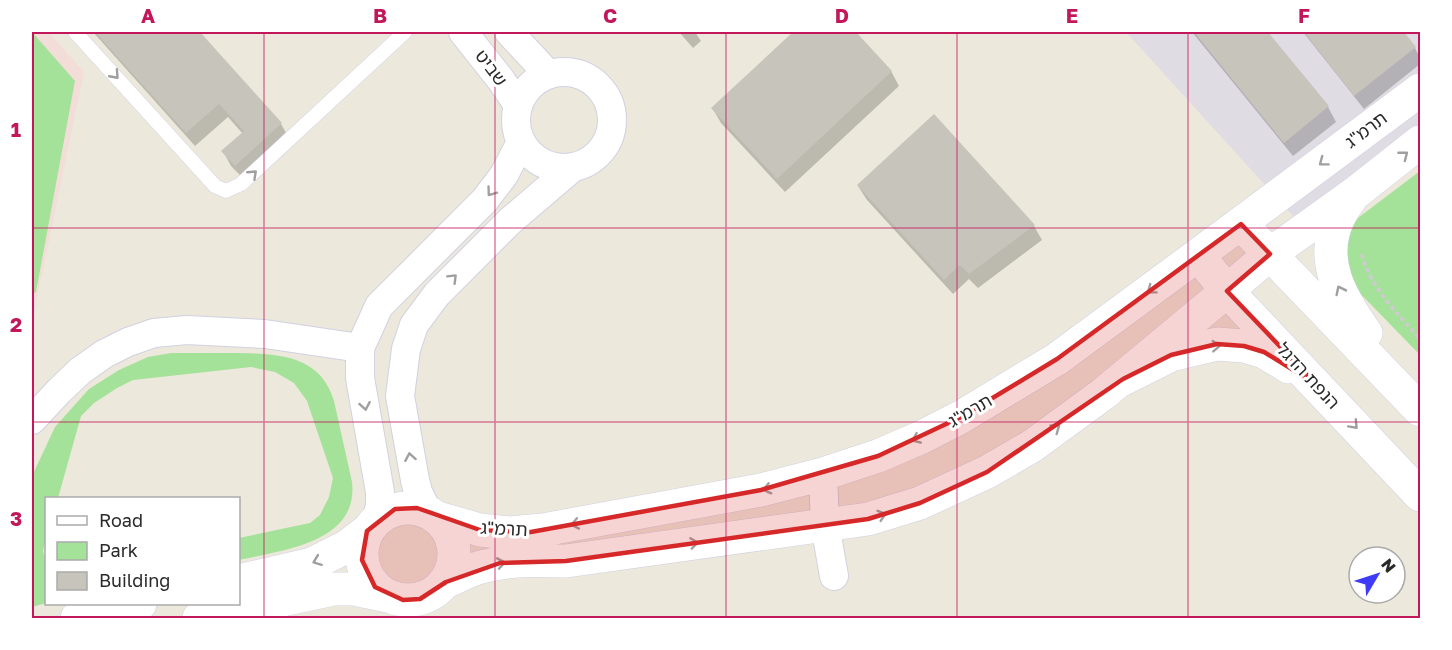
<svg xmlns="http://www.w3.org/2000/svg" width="1452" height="650" font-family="'Golos Text','Noto Sans Hebrew',sans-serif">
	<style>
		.industrial { fill: #e0dce4 }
		.medical { fill: #f3ddd9 }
		.green { fill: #a3e298 }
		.shadow { fill: #0003 }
		.building { fill: #c7c4bb }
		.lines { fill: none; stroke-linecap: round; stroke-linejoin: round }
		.service-casing { stroke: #d1d1e2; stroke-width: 15 }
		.minor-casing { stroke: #d1d1e2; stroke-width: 30 }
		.tertiary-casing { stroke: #d1d1e2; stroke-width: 34 }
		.secondary-casing { stroke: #d1d1e2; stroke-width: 34 }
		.path { stroke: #ccc; stroke-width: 4; stroke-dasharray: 4.5 3; stroke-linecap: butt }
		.service { stroke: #fff; stroke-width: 14 }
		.minor { stroke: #fff; stroke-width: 28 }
		.tertiary { stroke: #fff; stroke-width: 33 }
		.secondary { stroke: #fff; stroke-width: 33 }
		.oneway { stroke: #9f9f9f }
		.marked { fill: #d62828; fill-opacity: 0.2; stroke: #d62828; stroke-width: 4.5; stroke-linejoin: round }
		.grid { fill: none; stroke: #c2185b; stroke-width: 1.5; stroke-opacity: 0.55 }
		.labels { text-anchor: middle; stroke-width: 6; stroke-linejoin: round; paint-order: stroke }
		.street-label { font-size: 18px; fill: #2a2a2a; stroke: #fff }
		.neatline { fill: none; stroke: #c2185b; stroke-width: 2 }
		.grid-label { font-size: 20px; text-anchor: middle; font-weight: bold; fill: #c2185b }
	</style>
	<rect width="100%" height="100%" fill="#ece8db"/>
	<path class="industrial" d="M1126,32H1420V158L1314,239Z"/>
	<path class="medical" d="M32,32H48L84,72L32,322Z"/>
	<path class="green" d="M32,32L75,81L36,292L32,295Z
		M1420,171V355L1353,286L1335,258L1346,227Z
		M171,353C193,353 214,353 236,353C277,354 320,354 334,401L352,482C359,543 282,550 239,560V538L310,523L320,515L329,497L333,478L307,401L294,383L275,372L251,367L133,380L117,388L94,403L81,416L58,498H46V538L43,551L46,564V603L32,607V476L55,427L89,389L119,370L148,357Z"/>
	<path class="shadow" d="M93,32H198L281,124L289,138L244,179L231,166L223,151L243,134L228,117L195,146Z
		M679,32H695L701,41L693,48Z
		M796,32H854L891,71L899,86L785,192L721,123L713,109Z
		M1192,32H1266L1328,107L1336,122L1293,156Z
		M1303,32H1402L1415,48L1420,58V64L1364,109Z
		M934,116L1034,226L1042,240L978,288L969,279L953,294L867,200L858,186Z"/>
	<path class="building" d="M95,32H200L282,123L235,166L221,151L244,131L219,104L186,133Z
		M793,32H856L892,71L777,179L711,108Z
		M1194,32H1268L1329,106L1284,143Z
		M1304,32H1404L1416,47L1354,96Z
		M934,114L1035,225L969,274L960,265L944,280L857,185Z"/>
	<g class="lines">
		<g class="service-casing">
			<path id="service" d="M75,32L215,186L226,191L241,184L405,32"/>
		</g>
		<g class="minor-casing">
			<path id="minor" d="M463,32L501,80L518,105
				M509,32L548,74
				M516 120a48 48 0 1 1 96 0a48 48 0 1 1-96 0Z
				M32,420L59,391L80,371L104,354L128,342L154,333L187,330L265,334L360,348
				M823,474L825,525L834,576
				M428,512L418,492L415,480L400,396L406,349L414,325L437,294L510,221L572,168
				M376,520L380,506V492L360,378V348L379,306L484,201L504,175L521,142"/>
		</g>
		<g class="tertiary-casing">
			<path id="tertiary" d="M362 554a46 46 0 1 1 92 0a46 46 0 1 1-92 0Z
				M438,518L480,530L508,533L543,530L761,490L823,474L878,456L922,437L961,417L1057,359L1198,255
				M238,581L312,564L346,547L367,531
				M446,582C457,577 469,570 481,567C511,559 535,560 566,561L868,519L920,503L987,472L1032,446L1103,394L1227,291
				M77,618L140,604
				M199,618L333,589H354L388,596"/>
		</g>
		<g class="secondary-casing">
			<path id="secondary" d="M1420,90L1198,255L1227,291L1420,495
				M1354,194C1349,201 1343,209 1339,217C1318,260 1341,298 1366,333
				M1241,224L1420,410
				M1227,291L1270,254L1354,194L1420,142
				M1123,379L1171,355L1217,344L1244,346L1264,352L1289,367"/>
		</g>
		<path class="path" d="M1362,254C1369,286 1399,315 1420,339"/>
		<use href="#service" class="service"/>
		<use href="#minor" class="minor"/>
		<use href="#tertiary" class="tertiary"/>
		<use href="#secondary" class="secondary"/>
	</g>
	<defs><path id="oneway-chevron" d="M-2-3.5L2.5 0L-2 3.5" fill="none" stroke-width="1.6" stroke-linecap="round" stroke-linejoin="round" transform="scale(1.5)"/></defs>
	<g class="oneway">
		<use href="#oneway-chevron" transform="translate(115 75) rotate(48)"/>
		<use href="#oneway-chevron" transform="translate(1404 155) rotate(-38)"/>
		<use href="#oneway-chevron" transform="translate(1323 162) rotate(143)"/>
		<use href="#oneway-chevron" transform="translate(253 174) rotate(-43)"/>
		<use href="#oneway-chevron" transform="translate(491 192) rotate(126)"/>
		<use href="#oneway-chevron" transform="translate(453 278) rotate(-45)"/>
		<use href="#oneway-chevron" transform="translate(1151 290) rotate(143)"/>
		<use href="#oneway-chevron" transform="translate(1340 290) rotate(-116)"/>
		<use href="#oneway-chevron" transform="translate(1216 346) rotate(-3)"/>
		<use href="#oneway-chevron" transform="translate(365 406) rotate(80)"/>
		<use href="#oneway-chevron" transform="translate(1354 425) rotate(47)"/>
		<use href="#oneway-chevron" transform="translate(1056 428) rotate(-36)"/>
		<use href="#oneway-chevron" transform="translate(916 439) rotate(156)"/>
		<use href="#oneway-chevron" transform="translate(410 457) rotate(-100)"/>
		<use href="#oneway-chevron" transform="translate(767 489) rotate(166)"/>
		<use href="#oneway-chevron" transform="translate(882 515) rotate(-17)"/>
		<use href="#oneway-chevron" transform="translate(575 524) rotate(169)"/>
		<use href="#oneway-chevron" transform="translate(694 543) rotate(-8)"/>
		<use href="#oneway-chevron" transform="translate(317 561) rotate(159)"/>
		<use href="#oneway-chevron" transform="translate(501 563) rotate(-10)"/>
	</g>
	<path class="marked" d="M1241,224L1270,254L1227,291L1316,384L1264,352L1244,346L1217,344L1171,355L1123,379L987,472L920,503L868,519L566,561L500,563L446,582L420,599L403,600L375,587L362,560L367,531L395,509L417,508L480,530L531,532L761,490L878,456L961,417L1057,359Z"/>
	<path class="grid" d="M264,32V618M495,32V618M726,32V618M957,32V618M1188,32V618M32,228H1420M32,422H1420"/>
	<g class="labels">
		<g class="street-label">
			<text transform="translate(491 68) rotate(53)" y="6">שביט</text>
			<text transform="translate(1366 130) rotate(-37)" y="6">תרמ"ג</text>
			<text transform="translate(1308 376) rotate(47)" y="6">הנפת הדגל</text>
			<text transform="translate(970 411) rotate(-30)" y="6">תרמ"ג</text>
			<text transform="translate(504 529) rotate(3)" y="6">תרמ"ג</text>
		</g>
	</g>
	<rect width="1452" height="650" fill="none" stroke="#ffffff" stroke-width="66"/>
	<rect x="45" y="497" width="195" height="108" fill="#ffffff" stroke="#aaaaaa" stroke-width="1.5"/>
	<rect x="57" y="516" width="30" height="9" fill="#ffffff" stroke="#aaaaaa" stroke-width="1.5"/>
	<text x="99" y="527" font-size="18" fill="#2a2a2a">Road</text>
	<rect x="57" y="542" width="30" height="18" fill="#a3e298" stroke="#aaaaaa" stroke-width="1.5"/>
	<text x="99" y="557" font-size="18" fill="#2a2a2a">Park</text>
	<rect x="57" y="572" width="30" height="18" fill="#c7c4bb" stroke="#aaaaaa" stroke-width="1.5"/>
	<text x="99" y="587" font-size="18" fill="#2a2a2a">Building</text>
	<g transform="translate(1377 575) rotate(51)"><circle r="28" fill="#ffffff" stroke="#aaaaaa" stroke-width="1.5"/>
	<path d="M0-4.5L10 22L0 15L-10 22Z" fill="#3e3cf8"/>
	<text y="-9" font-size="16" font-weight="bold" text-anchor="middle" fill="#2a2a2a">N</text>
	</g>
	<rect x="33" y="33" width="1386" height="584" class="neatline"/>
	<g class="grid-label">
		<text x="148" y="23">A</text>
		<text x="380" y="23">B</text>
		<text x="610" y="23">C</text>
		<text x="842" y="23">D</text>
		<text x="1072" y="23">E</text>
		<text x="1304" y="23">F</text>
		<text x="16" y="137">1</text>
		<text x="16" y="332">2</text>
		<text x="16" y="526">3</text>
	</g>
</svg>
